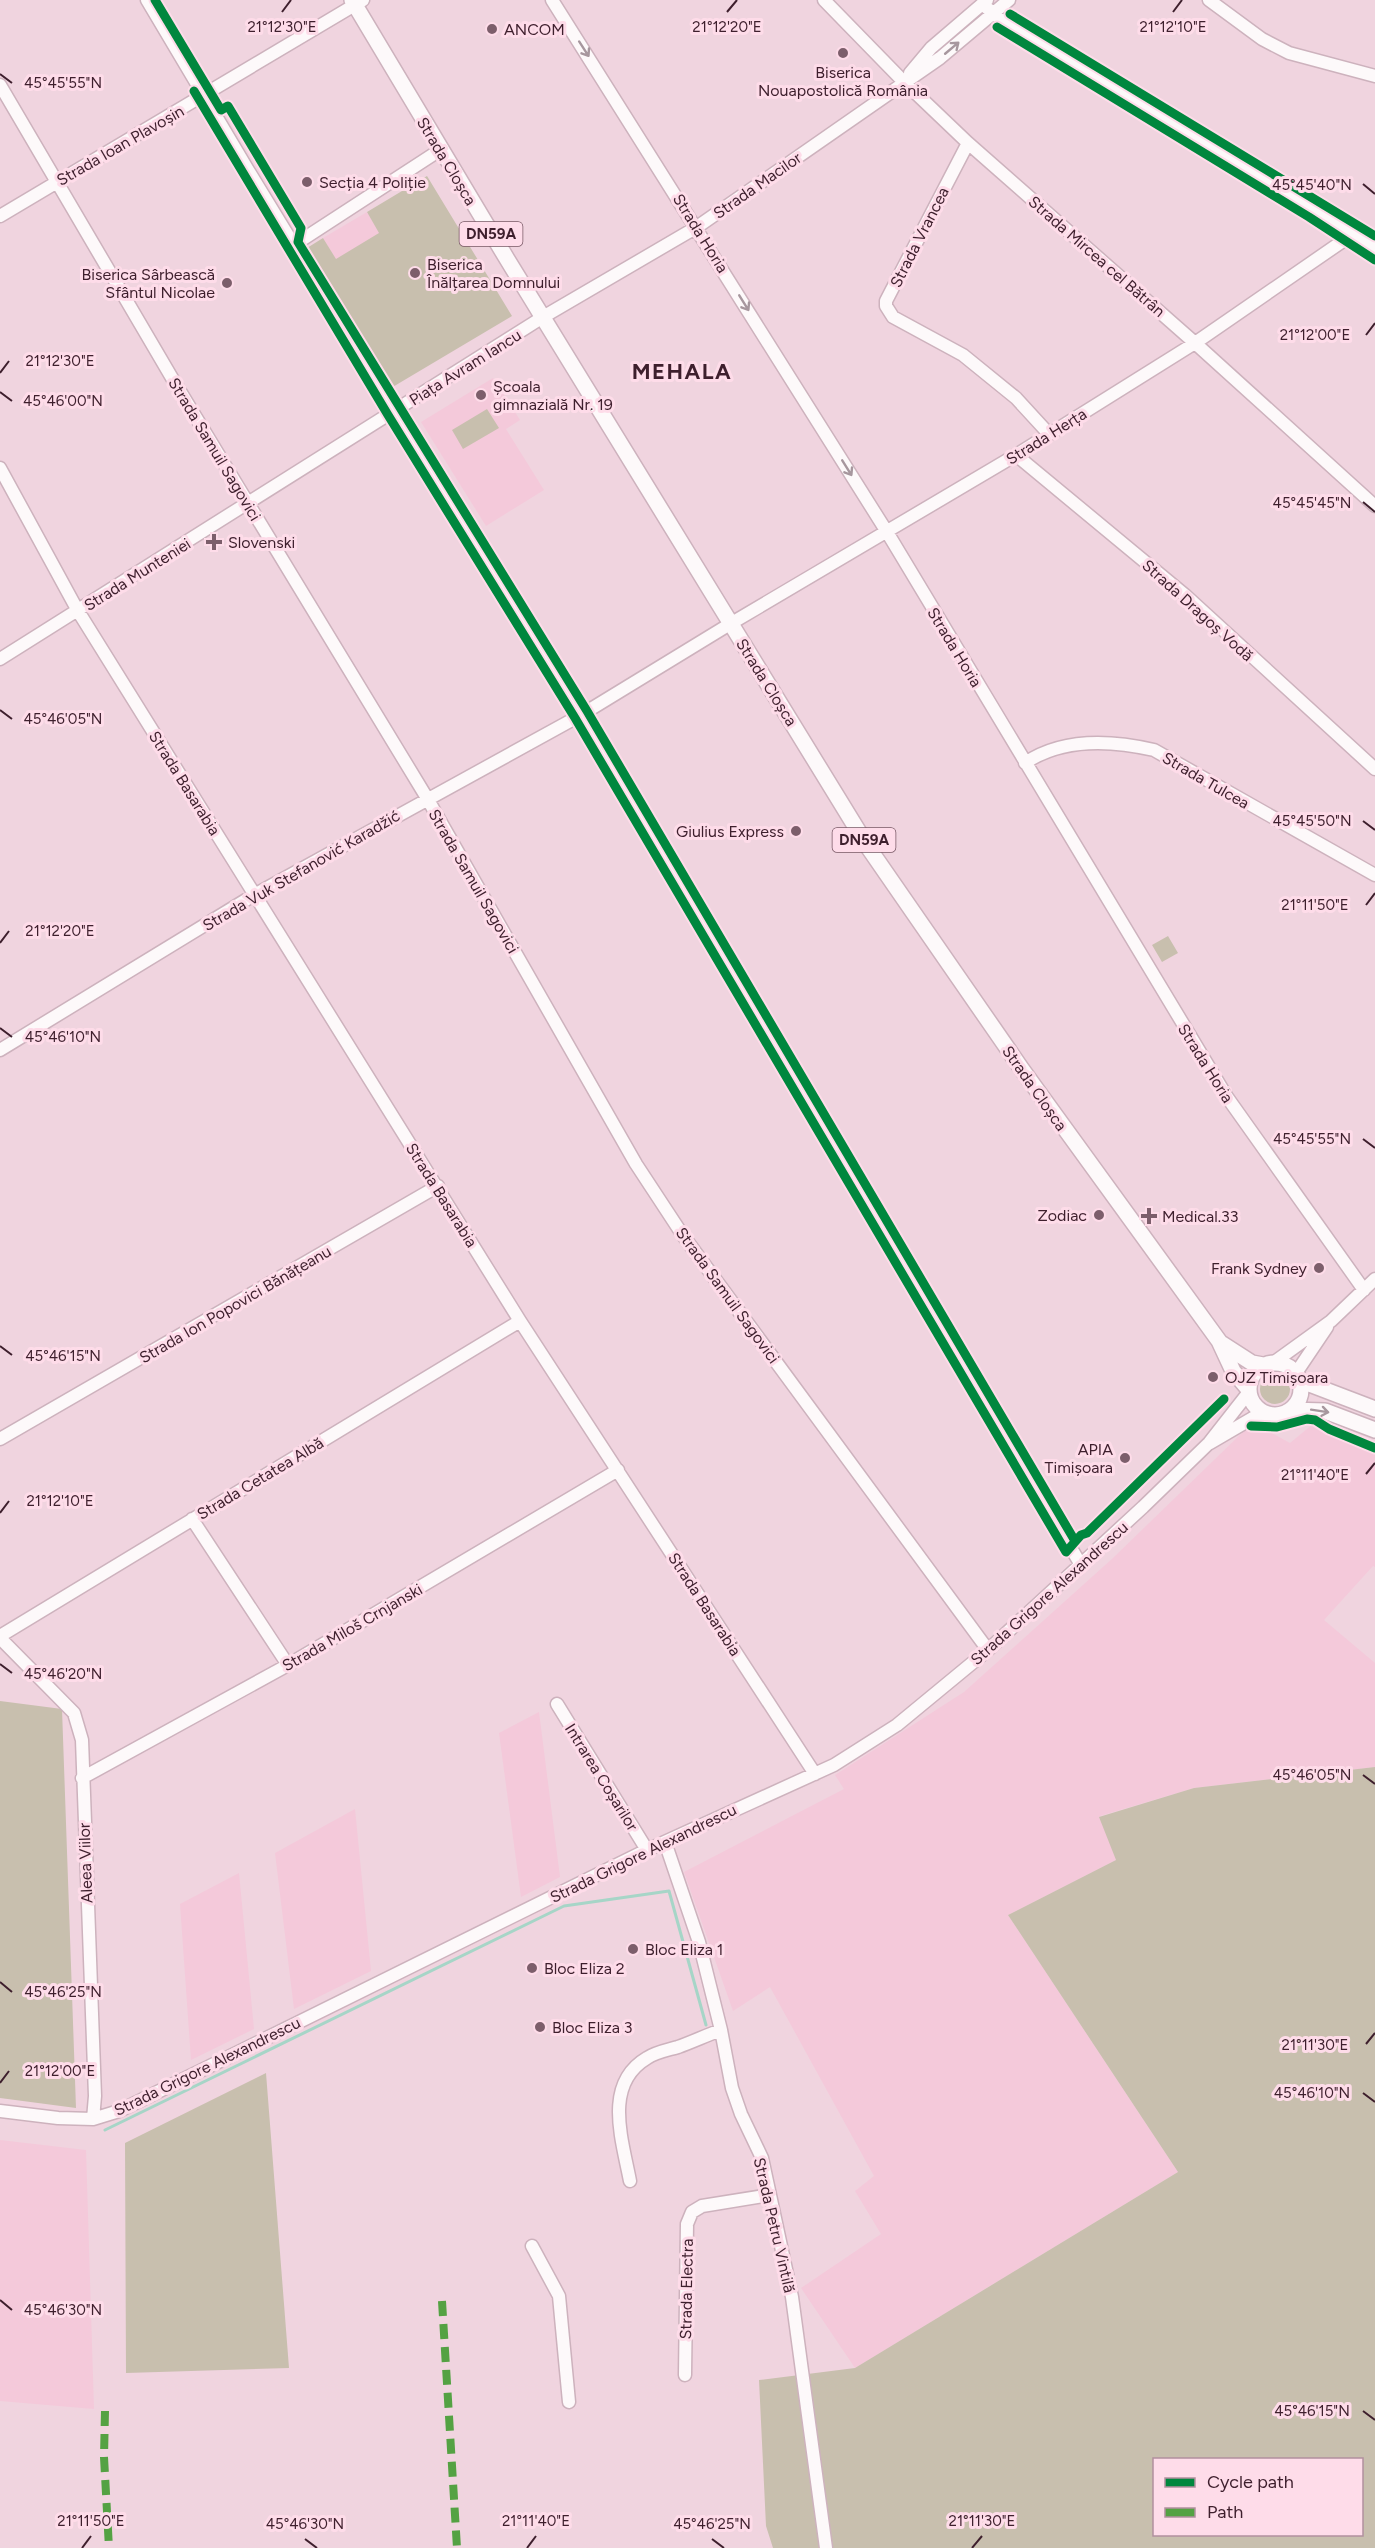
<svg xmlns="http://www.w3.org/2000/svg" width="1375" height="2548" font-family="Figtree,sans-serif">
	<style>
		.built { fill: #f4c9da }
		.green { fill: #c8bfae; fill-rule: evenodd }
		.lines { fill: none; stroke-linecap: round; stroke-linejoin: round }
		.stream { stroke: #a6d5c7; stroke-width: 3 }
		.minor-casing { stroke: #cdb2bd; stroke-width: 15 }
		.major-casing { stroke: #cdb2bd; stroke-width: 18 }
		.minor { stroke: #fdf9fa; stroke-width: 12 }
		.major { stroke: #fdf9fa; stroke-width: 15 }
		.quiet { stroke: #54a243; stroke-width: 8; stroke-dasharray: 15 8; stroke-linecap: butt }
		.cycleway-casing { stroke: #fedce9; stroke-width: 13 }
		.cycleway { stroke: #00873e; stroke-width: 9 }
		.oneway { stroke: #a7979e }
		.ticks { fill: none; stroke: #3e1f2d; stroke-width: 2 }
		.poi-dot { fill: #7c5e6b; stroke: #fedce9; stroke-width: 2 }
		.labels { text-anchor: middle; stroke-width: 6; stroke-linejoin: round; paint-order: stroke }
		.shield { fill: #fedce9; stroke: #785865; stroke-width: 1.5 }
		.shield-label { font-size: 15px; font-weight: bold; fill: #3e1f2d }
		.poi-label { font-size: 16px; fill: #3e1f2d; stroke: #fedce9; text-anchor: start }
		.street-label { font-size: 16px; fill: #3e1f2d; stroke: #fedce9 }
		.district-label { font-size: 22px; font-weight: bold; letter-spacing: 1.5px; fill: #3e1f2d; stroke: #fedce9 }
		.ticks-label { font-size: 15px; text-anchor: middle; fill: #3e1f2d; stroke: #fedce9; stroke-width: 6; stroke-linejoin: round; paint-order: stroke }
	</style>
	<rect width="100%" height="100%" fill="#f0d4df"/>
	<path class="built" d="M367,212L380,233L336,260L323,238Z
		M493,378L520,420L506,429L544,490L486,526L421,422Z
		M1313,1424L1375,1449V1567L1373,1566L1324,1620L1375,1663V1767L1194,1788L1100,1816L1116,1860L1008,1915L1178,2172L855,2368L801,2288L881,2234L855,2191L874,2176L770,1987L733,2011L684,1872L844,1789L835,1775L964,1692L1113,1558L1246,1429L1270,1432L1290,1443Z
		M539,1712L560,1877L521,1897L499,1733Z
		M355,1809L371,1971L294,2009L275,1853Z
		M239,1873L254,2029L191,2060L180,1904Z
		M0,2140L86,2150L94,2409L0,2401Z"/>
	<path class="green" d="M427,176L512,316L391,388L307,248L323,238L336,259L379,233L367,212Z
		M487,409L499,428L463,449L452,430Z
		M1168,936L1178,953L1162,962L1152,945Z
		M1260 1389a15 15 0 1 1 30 0a15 15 0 1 1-30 0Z
		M0,1701L62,1709L76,2108L0,2098Z
		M1375,1767V2548H773L766,2526L759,2380L855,2368L1178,2172L1008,1915L1116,1860L1099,1817L1194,1788ZM1154,2460H1362V2534H1154Z
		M266,2073L289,2368L126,2373L125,2143Z"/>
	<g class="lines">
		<path class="stream" d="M105,2130L564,1906L669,1891L706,2025"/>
		<g class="minor-casing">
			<path id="minor" d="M147,0L248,170L581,715L1081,1565
				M552,0L887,532L1227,1097L1364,1290
				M824,0L903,81L968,143L1195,343L1375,506
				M1209,0L1262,39L1289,53L1375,76
				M982,4L1003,21L1375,248
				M910,73L931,48L987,0
				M0,85L172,378L427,798L636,1164L682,1234L988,1650
				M968,143L886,301V306L893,317L963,355L1016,398L1049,434
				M0,216L363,0
				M294,245L440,150
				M1016,455L1185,595L1375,769
				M0,468L78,611L520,1321L815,1774
				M0,659L543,317L697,227L940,58L1009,0
				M1025,763C1062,738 1111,740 1154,750L1375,875
				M0,1050L254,895L581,715L730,624L1016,455L1195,343L1353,234
				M1273,1363L1331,1321L1375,1279
				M1296,1373L1327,1327
				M0,1439L438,1186
				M1210,1443L1263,1412
				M192,1519L288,1665
				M0,1636L520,1321
				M0,1638L74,1713L82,1740L95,2096L93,2119
				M557,1704L647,1850
				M82,1778L288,1665L618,1470
				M665,1842L699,1942L721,2030L732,2088L741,2114L762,2158L792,2297L826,2548
				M0,2111L58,2118L93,2119L119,2111L647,1850L834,1765L897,1725L988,1650L1143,1507L1209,1443L1249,1392
				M630,2181C622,2139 603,2084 647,2058C656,2052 668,2050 678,2047C692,2042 707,2035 721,2030
				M532,2246L559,2296L569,2402
				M685,2375L687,2224L692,2212L702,2206L770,2195"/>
		</g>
		<g class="major-casing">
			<path id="major" d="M352,0L507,259L868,847L1021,1068L1219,1341L1233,1371L1249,1390
				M1221,1343L1252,1363L1263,1365
				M1249 1389a26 26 0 1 1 52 0a26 26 0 1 1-52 0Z
				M1299,1380L1375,1409
				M1290,1410L1325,1411L1375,1430"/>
		</g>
		<use href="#minor" class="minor"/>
		<use href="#major" class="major"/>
		<path class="quiet" d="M442,2301L457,2548
			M105,2411L104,2457L109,2548"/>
		<g class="cycleway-casing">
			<path id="cycleway" d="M155,0L221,110L228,106L301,228L298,242L587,711L1075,1541
				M1010,14L1375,236
				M997,27L1309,217L1375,260
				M194,91L388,415L575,718L1066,1552L1081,1535L1087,1533L1224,1399
				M1251,1426L1277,1427L1307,1419L1315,1420L1329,1429L1375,1448"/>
		</g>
		<use href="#cycleway" class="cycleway"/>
	</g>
	<defs><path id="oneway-shaft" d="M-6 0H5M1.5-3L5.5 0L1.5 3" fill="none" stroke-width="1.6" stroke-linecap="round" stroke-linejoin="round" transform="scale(1.5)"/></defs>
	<g class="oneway">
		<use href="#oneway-shaft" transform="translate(952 48) rotate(-40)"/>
		<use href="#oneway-shaft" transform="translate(584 49) rotate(57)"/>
		<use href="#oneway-shaft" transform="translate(744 303) rotate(58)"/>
		<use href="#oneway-shaft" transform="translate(847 468) rotate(58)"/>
		<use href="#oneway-shaft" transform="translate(1320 1411) rotate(9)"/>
	</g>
	<path class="ticks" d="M282,12L291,0M727,12L737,0M1173,12L1182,0M0,74L12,83M1363,184L1375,194M1366,335L1375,323M0,373L9,361M0,392L12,401M1363,502L1375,512M0,710L12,719M1363,821L1375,830M1366,905L1375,893M0,943L9,931M0,1028L12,1037M1363,1139L1375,1148M0,1346L12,1355M1366,1474L1375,1463M0,1513L9,1501M0,1664L12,1673M1363,1775L1375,1784M0,1982L12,1992M1366,2044L1375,2033M0,2083L9,2071M1363,2093L1375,2102M0,2300L12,2310M1363,2411L1375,2420M305,2539L317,2548M712,2539L724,2548M82,2548L91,2536M527,2548L536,2536M972,2548L982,2536"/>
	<g class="poi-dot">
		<circle cx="492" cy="29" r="6"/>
		<circle cx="843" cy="53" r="6"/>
		<circle cx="307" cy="182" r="6"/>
		<circle cx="415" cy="273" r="6"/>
		<circle cx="227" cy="283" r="6"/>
		<circle cx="481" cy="395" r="6"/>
		<path d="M211 533h6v6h6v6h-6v6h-6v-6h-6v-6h6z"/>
		<circle cx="796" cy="831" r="6"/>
		<circle cx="1099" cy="1215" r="6"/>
		<path d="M1146 1207h6v6h6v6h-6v6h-6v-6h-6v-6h6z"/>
		<circle cx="1319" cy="1268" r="6"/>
		<circle cx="1213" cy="1377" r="6"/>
		<circle cx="1125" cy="1458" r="6"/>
		<circle cx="633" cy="1949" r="6"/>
		<circle cx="532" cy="1968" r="6"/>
		<circle cx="540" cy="2027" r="6"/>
	</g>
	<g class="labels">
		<g class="shield">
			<rect x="459.5" y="222" width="63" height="24" rx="4.5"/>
			<rect x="832.5" y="828" width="63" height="24" rx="4.5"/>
		</g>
		<g class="shield-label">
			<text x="491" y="239">DN59A</text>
			<text x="864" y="845">DN59A</text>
		</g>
		<g class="poi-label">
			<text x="504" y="35">ANCOM</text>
			<text x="843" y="78" text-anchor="middle">Biserica<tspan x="843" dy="18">Nouapostolică România</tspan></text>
			<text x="319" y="188">Secția 4 Poliție</text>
			<text x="427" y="270">Biserica<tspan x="427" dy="18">Înălțarea Domnului</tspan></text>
			<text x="215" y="280" text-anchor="end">Biserica Sârbească<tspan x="215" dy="18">Sfântul Nicolae</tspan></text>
			<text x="493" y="392">Școala<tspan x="493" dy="18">gimnazială Nr. 19</tspan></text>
			<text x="228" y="548">Slovenski</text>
			<text x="784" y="837" text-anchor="end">Giulius Express</text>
			<text x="1087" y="1221" text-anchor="end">Zodiac</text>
			<text x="1162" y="1222">Medical.33</text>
			<text x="1307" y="1274" text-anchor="end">Frank Sydney</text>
			<text x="1225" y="1383">OJZ Timișoara</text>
			<text x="1113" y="1455" text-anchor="end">APIA<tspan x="1113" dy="18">Timișoara</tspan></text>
			<text x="645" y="1955">Bloc Eliza 1</text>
			<text x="544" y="1974">Bloc Eliza 2</text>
			<text x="552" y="2033">Bloc Eliza 3</text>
		</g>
		<g class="street-label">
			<text transform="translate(120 145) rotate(-30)" y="6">Strada Ioan Plavoșin</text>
			<text transform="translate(447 161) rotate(59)" y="6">Strada Cloșca</text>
			<text transform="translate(757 185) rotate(-35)" y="6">Strada Macilor</text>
			<text transform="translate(701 233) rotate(58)" y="6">Strada Horia</text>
			<text transform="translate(919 237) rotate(-63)" y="6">Strada Vrancea</text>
			<text transform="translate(1097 256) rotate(41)" y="6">Strada Mircea cel Bătrân</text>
			<text transform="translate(465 367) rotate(-32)" y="6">Piața Avram Iancu</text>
			<text transform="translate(1046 436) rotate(-32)" y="6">Strada Herța</text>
			<text transform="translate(215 449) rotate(59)" y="6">Strada Samuil Sagovici</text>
			<text transform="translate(137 574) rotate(-32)" y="6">Strada Munteniei</text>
			<text transform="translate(1198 610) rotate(42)" y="6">Strada Dragoș Vodă</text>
			<text transform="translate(955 647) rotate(59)" y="6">Strada Horia</text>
			<text transform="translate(767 682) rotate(58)" y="6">Strada Cloșca</text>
			<text transform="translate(1206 780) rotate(30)" y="6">Strada Tulcea</text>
			<text transform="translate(185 783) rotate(58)" y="6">Strada Basarabia</text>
			<text transform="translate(301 870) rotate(-30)" y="6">Strada Vuk Stefanović Karadžić</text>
			<text transform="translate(474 881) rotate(60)" y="6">Strada Samuil Sagovici</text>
			<text transform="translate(1206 1063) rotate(58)" y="6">Strada Horia</text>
			<text transform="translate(1035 1088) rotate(55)" y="6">Strada Cloșca</text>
			<text transform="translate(442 1195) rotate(58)" y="6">Strada Basarabia</text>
			<text transform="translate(728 1295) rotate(54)" y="6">Strada Samuil Sagovici</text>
			<text transform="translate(235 1304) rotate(-30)" y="6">Strada Ion Popovici Bănățeanu</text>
			<text transform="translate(260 1478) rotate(-31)" y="6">Strada Cetatea Albă</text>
			<text transform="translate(1049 1593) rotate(-42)" y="6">Strada Grigore Alexandrescu</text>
			<text transform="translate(705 1604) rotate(57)" y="6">Strada Basarabia</text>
			<text transform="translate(352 1627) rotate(-30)" y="6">Strada Miloš Crnjanski</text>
			<text transform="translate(602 1777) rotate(58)" y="6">Intrarea Coșarilor</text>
			<text transform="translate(643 1853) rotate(-26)" y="6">Strada Grigore Alexandrescu</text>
			<text transform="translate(85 1863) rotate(-92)" y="6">Aleea Viilor</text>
			<text transform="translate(207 2066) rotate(-26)" y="6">Strada Grigore Alexandrescu</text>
			<text transform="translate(775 2225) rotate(77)" y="6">Strada Petru Vintilă</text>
			<text transform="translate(686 2289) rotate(-89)" y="6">Strada Electra</text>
		</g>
		<g class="district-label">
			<text x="682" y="379">MEHALA</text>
		</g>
	</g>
	<g class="ticks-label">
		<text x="282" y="32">21°12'30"E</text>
		<text x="727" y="32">21°12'20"E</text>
		<text x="1173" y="32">21°12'10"E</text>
		<text x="63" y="88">45°45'55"N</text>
		<text x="1312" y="190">45°45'40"N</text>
		<text x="1315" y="340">21°12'00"E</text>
		<text x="60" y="366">21°12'30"E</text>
		<text x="63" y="406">45°46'00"N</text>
		<text x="1312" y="508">45°45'45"N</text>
		<text x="63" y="724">45°46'05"N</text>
		<text x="1312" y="826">45°45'50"N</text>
		<text x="1315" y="910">21°11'50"E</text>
		<text x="60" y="936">21°12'20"E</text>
		<text x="63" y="1042">45°46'10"N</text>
		<text x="1312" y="1144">45°45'55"N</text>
		<text x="63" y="1361">45°46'15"N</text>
		<text x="1315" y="1480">21°11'40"E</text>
		<text x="60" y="1506">21°12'10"E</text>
		<text x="63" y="1679">45°46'20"N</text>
		<text x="1312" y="1780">45°46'05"N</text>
		<text x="63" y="1997">45°46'25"N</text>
		<text x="1315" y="2050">21°11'30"E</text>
		<text x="60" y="2076">21°12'00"E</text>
		<text x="1312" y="2098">45°46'10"N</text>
		<text x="63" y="2315">45°46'30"N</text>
		<text x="1312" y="2416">45°46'15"N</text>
		<text x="91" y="2526">21°11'50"E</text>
		<text x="536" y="2526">21°11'40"E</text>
		<text x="982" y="2526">21°11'30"E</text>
		<text x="305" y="2529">45°46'30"N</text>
		<text x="712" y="2529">45°46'25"N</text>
	</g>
	<rect x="1153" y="2458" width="210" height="78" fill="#fedce9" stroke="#b1909e" stroke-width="1.5"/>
	<rect x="1165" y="2478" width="30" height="9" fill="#00873e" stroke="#b1909e" stroke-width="1.5"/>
	<text x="1207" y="2488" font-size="18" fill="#3e1f2d">Cycle path</text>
	<rect x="1165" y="2508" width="30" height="9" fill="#54a243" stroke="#b1909e" stroke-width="1.5"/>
	<text x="1207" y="2518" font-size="18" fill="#3e1f2d">Path</text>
</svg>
